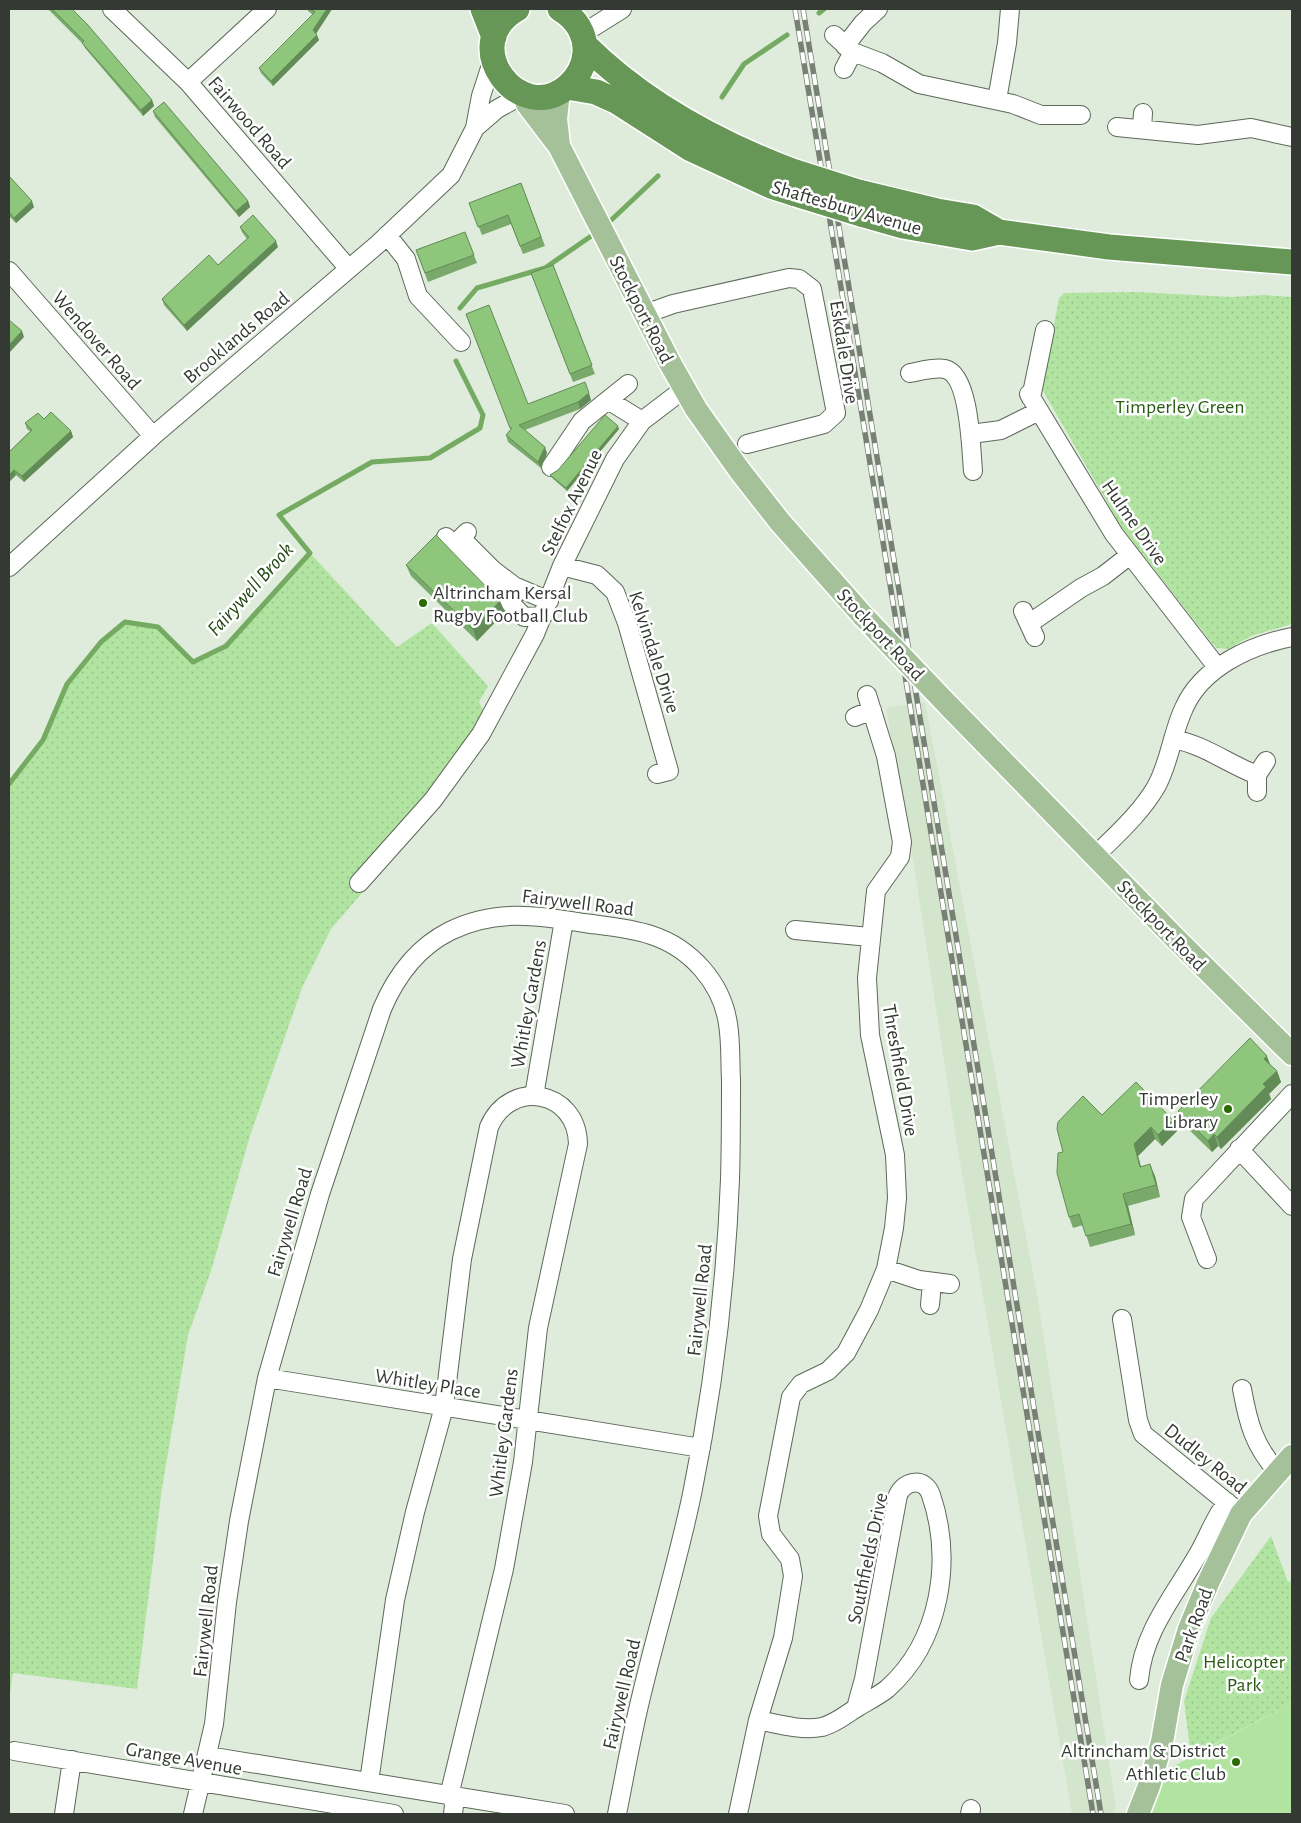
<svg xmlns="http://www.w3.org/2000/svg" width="1301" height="1823" font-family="'Alegreya Sans',sans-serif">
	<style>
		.built { fill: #d3e5cd }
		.grass { fill: #b1e4a1 }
		.park { fill: url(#park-dots) }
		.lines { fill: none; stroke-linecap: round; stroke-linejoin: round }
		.stream { stroke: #74aa61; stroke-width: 5 }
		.minor-casing { stroke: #5d6859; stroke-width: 20 }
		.major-casing { stroke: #fff; stroke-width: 25 }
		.highway-casing { stroke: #fff; stroke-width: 28 }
		.minor { stroke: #fff; stroke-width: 18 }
		.major { stroke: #a4c19a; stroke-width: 22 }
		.highway { stroke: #679757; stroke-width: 25 }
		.rail-casing { stroke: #788075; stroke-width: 5.5 }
		.rail { stroke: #fff; stroke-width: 4; stroke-dasharray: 11; stroke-linecap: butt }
		.major-bridge-casing { stroke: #fff; stroke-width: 25; stroke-linecap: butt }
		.highway-bridge-casing { stroke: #fff; stroke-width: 28; stroke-linecap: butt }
		.major-bridge { stroke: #a4c19a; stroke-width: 22 }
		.highway-bridge { stroke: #679757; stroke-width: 25 }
		.wall { fill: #7aaa6b }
		.shaded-wall { fill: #638b57 }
		.building { fill: #8ec67c; stroke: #638b57 }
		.poi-dot { fill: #286c02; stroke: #fff; stroke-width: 2 }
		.labels { text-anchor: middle; stroke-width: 5; stroke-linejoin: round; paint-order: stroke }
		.street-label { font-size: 20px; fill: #343933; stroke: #fff }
		.park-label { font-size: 20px; fill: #275b10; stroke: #fff }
		.poi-label { font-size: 20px; fill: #343933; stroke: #fff; text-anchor: end }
		.water-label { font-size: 21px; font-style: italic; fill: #244917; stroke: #fff }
	</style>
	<defs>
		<pattern id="park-dots" width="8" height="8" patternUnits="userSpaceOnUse" patternTransform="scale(1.25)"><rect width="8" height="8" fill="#b1e4a1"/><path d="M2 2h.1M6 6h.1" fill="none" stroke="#99c48b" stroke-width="1.8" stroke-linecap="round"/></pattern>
	</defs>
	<rect width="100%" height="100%" fill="#dfecdb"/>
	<path class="built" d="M925,702L1038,1300L1116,1808L1113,1814H1072L957,1145L913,859L886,708Z"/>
	<path class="grass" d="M1292,1703V1814H1152L1168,1769Z"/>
	<path class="park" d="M1137,292L1232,297L1264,295L1292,297V624L1251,636L1228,649L1217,648L1212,643L1122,528L1042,389L1059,298L1064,293Z
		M310,553L397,647L432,623L488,686L479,702L492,726L421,824L331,929L302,988L250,1136L211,1271L188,1335L162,1488L137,1689L13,1673L9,1701V784L43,740L67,684L101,642L125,622L158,627L193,662L226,646Z
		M1271,1536L1288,1582L1292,1581V1703L1191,1756L1184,1701L1211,1618Z"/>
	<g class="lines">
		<path class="stream" d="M819,13L824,9
			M722,97L744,64L787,35
			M606,225L658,176
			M460,308L477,288L545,268L597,232
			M9,784L43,740L67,684L101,642L125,622L158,627L193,662L226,646L310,553L279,515L372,462L430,458L480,428L483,415L456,361"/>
		<g class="minor-casing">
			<path id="minor" d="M112,9L188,82L349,269
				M582,34L622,9
				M834,35L853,52L882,63L919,84L1013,104L1041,115H1081
				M845,46L863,23L878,9
				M844,69L853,52
				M188,82L267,9
				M997,100L1007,43L1010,9
				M1117,127L1198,135L1251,128L1292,137
				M475,128L497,109L524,94
				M1142,129L1143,113
				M387,235L406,259L418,296L461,342
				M9,271L153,436
				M645,314L673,304L789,278L799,279L812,289L836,413L824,424L747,444
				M910,373C921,371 934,367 945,369C970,375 971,449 973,471
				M1029,394L1114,534L1217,667
				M1031,398L1045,330
				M608,400L642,421
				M971,434L1001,430L1039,411
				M551,467L582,421L628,384
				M467,532L461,538L493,570L514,586L549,601
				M446,537L524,617L543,616
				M562,566L597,575L615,592L627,623L669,771L657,774
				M9,567L153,436L378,244L451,175L475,128L481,96L493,59
				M1023,611L1035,637
				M1030,623L1081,588L1103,576L1130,555
				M855,717L872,710
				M1173,739C1205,745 1228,764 1257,775
				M1257,792V775L1266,761
				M1095,856C1117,834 1140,814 1156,787C1170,762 1172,733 1184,708C1202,667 1251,645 1292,637
				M359,883L433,800L481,734L535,634L562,566L615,459L642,421L684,389
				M795,930L870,937
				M534,1096L564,920
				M1239,1149L1292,1206
				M1207,1259L1191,1217L1194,1199L1292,1094
				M886,1269L919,1280L950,1284
				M930,1305L932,1282
				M1122,1319L1138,1420L1143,1434L1241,1514
				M267,1378L701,1448
				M1242,1389C1248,1422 1254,1446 1277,1471
				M1139,1680C1143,1632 1174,1596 1197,1556C1208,1538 1214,1518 1227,1502
				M758,1720C778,1724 801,1731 822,1727C837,1723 846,1714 858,1707C868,1701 878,1696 887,1689C941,1641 953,1560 931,1495C925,1477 905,1480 898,1495L864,1679L856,1708
				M14,1751L394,1814
				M208,1756L565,1814
				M369,1782L395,1600L415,1512L444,1407L462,1259L489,1127C510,1078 577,1090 578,1144L538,1328L523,1462L504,1569L449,1796
				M64,1814L72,1760
				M193,1814L214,1724L227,1602L239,1521L267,1378L320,1194L382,1009C396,976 418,947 450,931C494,909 537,915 584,923C606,926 630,928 651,935C691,948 722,983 728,1024C731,1042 730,1062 731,1080C731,1113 731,1146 730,1179C726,1285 713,1391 692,1494C678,1561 658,1626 642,1693C632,1733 625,1774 617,1814
				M453,1814L455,1797
				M738,1814L758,1720L783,1638L793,1576L790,1559L771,1534L768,1516L791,1397L801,1384L828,1371L846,1353L869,1310L886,1269L894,1228L897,1198L895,1155L870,1035L867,978L876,891L900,857L902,842L886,756L867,695
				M970,1814L971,1809"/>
		</g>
		<g class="major-casing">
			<path id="major" d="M559,92L556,119L559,145
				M524,94L527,104L559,146L670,363L696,409L740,471L780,522L864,617
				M948,705L1175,938L1292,1054
				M1138,1814L1149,1786L1162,1742L1172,1685L1189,1629L1208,1583L1241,1514L1292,1456"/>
		</g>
		<g class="highway-casing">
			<path id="highway" d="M483,9L494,37
				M517,9C456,44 520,128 568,86C578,77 584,65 585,53C586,34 576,18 560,9
				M585,45C643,103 716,142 792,171
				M567,87L596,92L616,101L691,149L771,186L796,194
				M858,192L937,211L973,217L999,232L1109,247L1292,262
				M861,214L903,226L972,238L999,232"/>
		</g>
		<use href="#minor" class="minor"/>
		<use href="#major" class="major"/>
		<use href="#highway" class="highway"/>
		<g class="rail-casing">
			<path id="rail" d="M795,9L1093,1814
				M803,9L1101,1814"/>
		</g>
		<use href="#rail" class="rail"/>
		<g class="major-bridge-casing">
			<path id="major-bridge" d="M864,617L948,705"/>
		</g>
		<g class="highway-bridge-casing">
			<path id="highway-bridge" d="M792,171L858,192
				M796,194L861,214"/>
		</g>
		<use href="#major-bridge" class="major-bridge"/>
		<use href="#highway-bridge" class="highway-bridge"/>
	</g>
	<path class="wall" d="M48,9H72L152,100L154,106L143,116L85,48L83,44Z
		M307,9H332L316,34L319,40L273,86L261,73L259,68L313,15L308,11Z
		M153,111L248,201L250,207L239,217L155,117Z
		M9,176L34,207L16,223L9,216Z
		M521,183L545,246L523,254L511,224L482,235L469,203Z
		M240,227L278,247L187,331L164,305L162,299L218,265L247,239L242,232Z
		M465,232L477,263L428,282L416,250Z
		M553,265L595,374L573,382L531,273Z
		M466,314L528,404L591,400L580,409L525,430L547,453L541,468L508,442L506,435L511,430Z
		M44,419L71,431L73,437L24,482L16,475L9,482V452L30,431L27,429L25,423Z
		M619,429L567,491L551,477L550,475L558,470Z
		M406,565L505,612L477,641L411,576Z
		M1270,1065L1277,1071L1281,1082L1269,1094L1271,1099L1221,1149L1218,1146L1212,1152L1182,1123L1178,1111Z
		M1102,1115L1173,1120L1177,1131L1162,1146L1155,1139L1138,1156L1141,1167L1155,1176L1160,1197L1128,1206L1135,1235L1090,1247L1083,1225L1073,1228L1069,1217L1063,1152Z"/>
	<path class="shaded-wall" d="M327,9H332L315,35L313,30Z
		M317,35L319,40L273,86L271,81Z
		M152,100L154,106L143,116L141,110Z
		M32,201L34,207L16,223L14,218Z
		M248,201L250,207L239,217L236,211Z
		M276,241L278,247L187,331L184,325Z
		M22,331L24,337L10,352L9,345Z
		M589,393L591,400L580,409L578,402Z
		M618,426L619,429L567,491L566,488Z
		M71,431L73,437L24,482L22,476Z
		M545,447L547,453L541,468L538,462Z
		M14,470L16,475L9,482V475Z
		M500,601L505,612L477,641L473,629Z
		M1267,1056L1271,1067L1264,1059Z
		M1277,1071L1281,1082L1269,1094L1271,1099L1221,1149L1217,1137L1263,1084Z
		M1173,1120L1177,1131L1162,1146L1158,1135Z
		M1151,1127L1155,1139L1138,1156L1144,1178L1140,1167L1134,1144Z
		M1214,1134L1218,1146L1212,1152L1208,1141Z
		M1150,1164L1155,1176L1160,1197L1156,1185Z
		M1123,1194L1128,1206L1135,1235L1131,1224Z"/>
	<path class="building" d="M52,9H72L87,24L152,100L141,110L82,43L84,41Z
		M310,9H327L313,30L317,35L271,81L259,68L315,12Z
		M164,102L248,201L236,211L153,111Z
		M9,176L32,201L14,218L9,212Z
		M521,183L541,237L520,246L508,215L478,227L469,203Z
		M253,215L276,241L184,325L162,299L209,255L218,265L249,237L240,227Z
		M465,232L474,255L425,273L416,250Z
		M553,265L592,365L570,374L531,273Z
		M489,305L528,404L585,382L589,393L578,402L519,425L545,447L538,462L506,435L512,428H510L466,314Z
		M9,320L22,331L9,345Z
		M51,412L71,431L22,476L14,470L9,475V452L32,430L25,423L38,413L44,419Z
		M605,415L618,426L566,488L550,475L558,470Z
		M436,535L500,601L473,629L406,565Z
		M1250,1038L1267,1056L1264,1059L1277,1071L1263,1084L1266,1087L1217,1137L1214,1134L1208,1141L1178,1111Z
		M1136,1082L1173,1120L1158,1135L1151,1127L1134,1144L1140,1167L1150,1164L1156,1185L1123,1194L1131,1224L1086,1236L1079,1214L1069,1217L1057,1173L1058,1153L1063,1152L1057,1129L1058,1122L1083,1096L1102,1115Z"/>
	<g class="poi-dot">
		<circle cx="423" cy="603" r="5"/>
		<circle cx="1228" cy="1109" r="5"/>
		<circle cx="1236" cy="1762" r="5"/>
	</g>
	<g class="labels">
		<g class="street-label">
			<text transform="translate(250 122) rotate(49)" y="7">Fairwood Road</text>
			<text transform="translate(847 207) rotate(16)" y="7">Shaftesbury Avenue</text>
			<text transform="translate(642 309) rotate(63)" y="7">Stockport Road</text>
			<text transform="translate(236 337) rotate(-40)" y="7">Brooklands Road</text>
			<text transform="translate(97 340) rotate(49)" y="7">Wendover Road</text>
			<text transform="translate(845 352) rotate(81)" y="7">Eskdale Drive</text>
			<text transform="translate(571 502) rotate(-64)" y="7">Stelfox Avenue</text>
			<text transform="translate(1135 522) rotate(55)" y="7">Hulme Drive</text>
			<text transform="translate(881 634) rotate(47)" y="7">Stockport Road</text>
			<text transform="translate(655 652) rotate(72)" y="7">Kelvindale Drive</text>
			<text transform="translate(578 902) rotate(7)" y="7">Fairywell Road</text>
			<text transform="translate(1162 925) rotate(46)" y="7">Stockport Road</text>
			<text transform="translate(528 1004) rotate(-80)" y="7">Whitley Gardens</text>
			<text transform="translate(901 1070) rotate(80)" y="7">Threshfield Drive</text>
			<text transform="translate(289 1222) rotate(-73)" y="7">Fairywell Road</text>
			<text transform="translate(699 1300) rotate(-84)" y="7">Fairywell Road</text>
			<text transform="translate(428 1383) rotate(9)" y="7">Whitley Place</text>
			<text transform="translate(503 1433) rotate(-83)" y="7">Whitley Gardens</text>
			<text transform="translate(1206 1458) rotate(39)" y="7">Dudley Road</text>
			<text transform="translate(867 1558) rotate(-78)" y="7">Southfields Drive</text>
			<text transform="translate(205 1621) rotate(-84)" y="7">Fairywell Road</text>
			<text transform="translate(1193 1625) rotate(-70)" y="7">Park Road</text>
			<text transform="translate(621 1694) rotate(-77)" y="7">Fairywell Road</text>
			<text transform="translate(184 1758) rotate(10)" y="7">Grange Avenue</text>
		</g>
		<g class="park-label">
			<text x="1180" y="413">Timperley Green</text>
			<text x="1244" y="1668">Helicopter<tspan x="1244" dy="23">Park</tspan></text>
		</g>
		<g class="poi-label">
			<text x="433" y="599" text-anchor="start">Altrincham Kersal<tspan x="433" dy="23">Rugby Football Club</tspan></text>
			<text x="1218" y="1105">Timperley<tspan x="1218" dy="23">Library</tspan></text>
			<text x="1226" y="1757">Altrincham &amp; District<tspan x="1226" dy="23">Athletic Club</tspan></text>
		</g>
		<g class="water-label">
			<text transform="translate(250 589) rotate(-48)" y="7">Fairywell Brook</text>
		</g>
	</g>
	<rect width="1301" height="1823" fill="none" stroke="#343933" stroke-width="20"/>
</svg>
